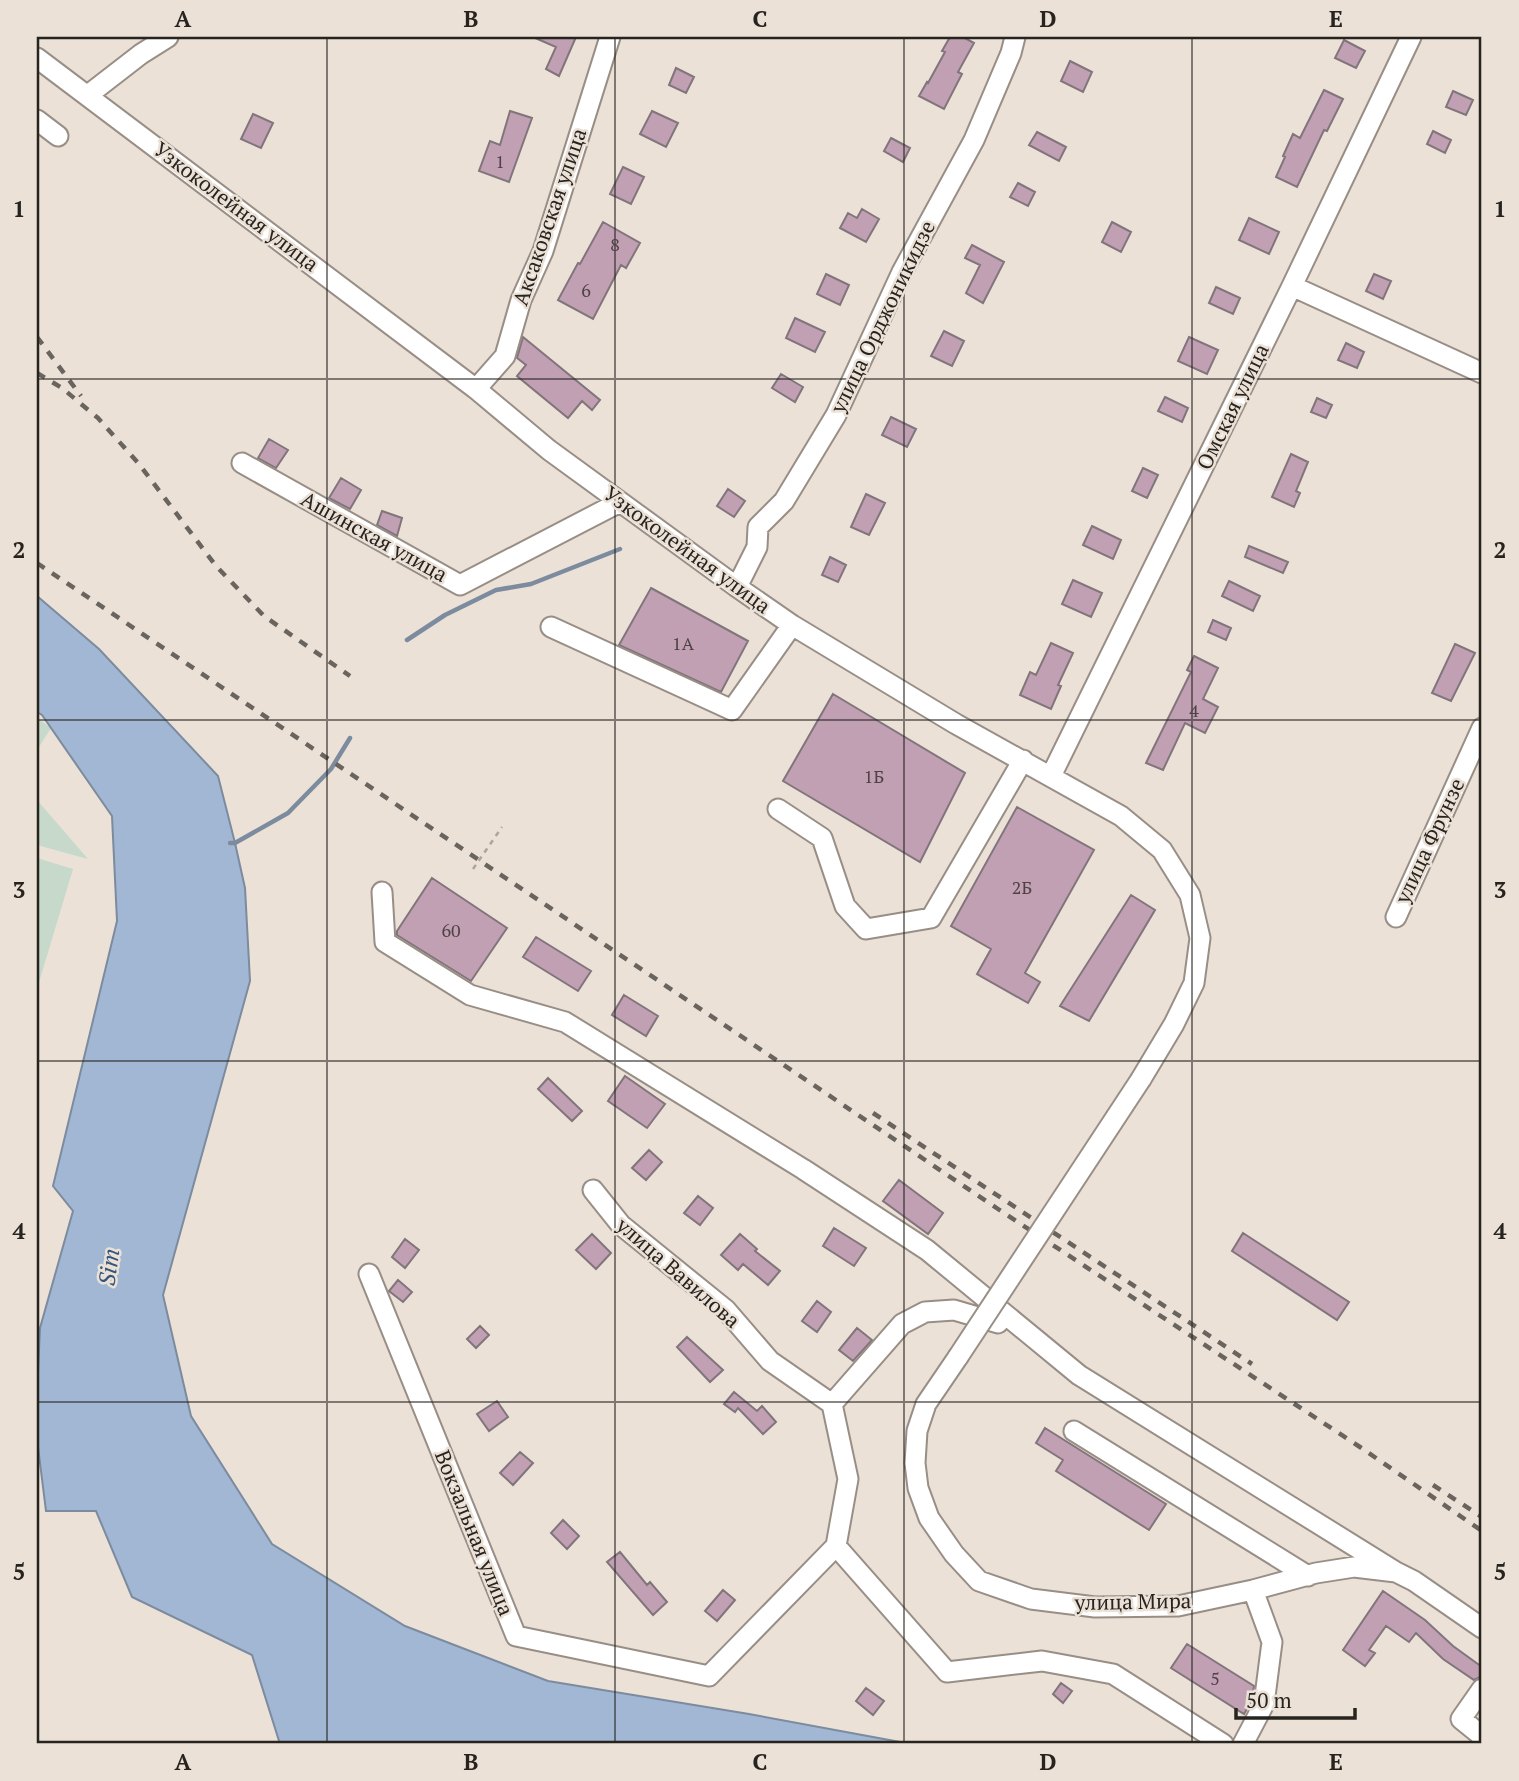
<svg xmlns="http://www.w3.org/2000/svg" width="1519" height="1781" font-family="'PT Serif',serif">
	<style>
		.green { fill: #c6d9ca }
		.water { fill: #a1b7d4; stroke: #7c8b9e; stroke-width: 2 }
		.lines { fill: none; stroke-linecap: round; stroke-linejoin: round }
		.stream { stroke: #7c8b9e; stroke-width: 4.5 }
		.building { fill: #c2a0b4; stroke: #81757c; stroke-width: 2 }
		.minor-casing { stroke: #988e85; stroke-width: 23 }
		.path { stroke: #ada59d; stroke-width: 2.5; stroke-dasharray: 5 5; stroke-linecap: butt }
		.minor { stroke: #fff; stroke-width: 19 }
		.rail { stroke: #6a645e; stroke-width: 4.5; stroke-dasharray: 9 9; stroke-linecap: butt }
		.minor-bridge-casing { stroke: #988e85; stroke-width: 23; stroke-linecap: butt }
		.minor-bridge { stroke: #fff; stroke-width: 19 }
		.grid { fill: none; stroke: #27231f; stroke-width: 2; stroke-opacity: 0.55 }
		.labels { text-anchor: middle; stroke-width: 5; stroke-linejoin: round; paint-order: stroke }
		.number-label { font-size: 18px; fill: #4e4244 }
		.street-label { font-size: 21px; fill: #27231f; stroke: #ebe1d7 }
		.water-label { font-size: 23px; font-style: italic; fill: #34557e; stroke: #ebe1d7 }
		.neatline { fill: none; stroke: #27231f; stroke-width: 2.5 }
		.grid-label { font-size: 23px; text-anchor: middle; font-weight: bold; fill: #27231f }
	</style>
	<rect width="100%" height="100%" fill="#ebe1d7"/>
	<path class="green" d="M37,718L51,728L37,750Z
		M37,800L88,859L37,845Z
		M37,858L73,869L37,989Z"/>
	<path class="water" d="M37,596L99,649L218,776L235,843L245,888L250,981L163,1295L191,1416L272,1544L405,1626L548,1681L749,1714L911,1744H280L252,1655L132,1597L96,1511H46L37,1439V1393L40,1328L73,1211L53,1186L117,921L112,816L42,715L37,712Z"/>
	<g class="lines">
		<path class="stream" d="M407,640L445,615L496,590L531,584L620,549
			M230,843H235L288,813L331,769L350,738"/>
	</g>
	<path class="building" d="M533,37H576L559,76L546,69L556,47Z
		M950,37H963L974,43L958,72L962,74L944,109L919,96L927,82L928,83L945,52L942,51Z
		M1344,40L1365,51L1356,68L1335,58Z
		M1070,61L1092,72L1083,92L1061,81Z
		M676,68L694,77L686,93L669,85Z
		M1324,90L1343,99L1327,131L1324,130L1297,187L1276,177L1285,157L1283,156L1293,134L1300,138Z
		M1453,91L1473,100L1466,115L1446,107Z
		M510,111L532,118L509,182L479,171L490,141L500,145Z
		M652,111L678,123L666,147L640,134Z
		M253,114L273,123L261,148L241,139Z
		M1433,131L1451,140L1445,153L1427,144Z
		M1037,132L1066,147L1059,161L1029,145Z
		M891,138L910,148L903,162L884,151Z
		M623,167L644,177L631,204L610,194Z
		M1018,183L1035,192L1028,206L1010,197Z
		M862,209L879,219L866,242L840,228L848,213L857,218Z
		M1249,218L1279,232L1269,254L1239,240Z
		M603,222L640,243L626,268L621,265L593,319L558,300L578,263L580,264Z
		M1112,222L1131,232L1121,252L1102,242Z
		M972,245L1004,262L983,303L966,293L980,265L965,258Z
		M826,274L849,285L840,305L817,294Z
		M1374,274L1391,281L1383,299L1366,291Z
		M1216,287L1240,298L1233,314L1209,303Z
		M795,318L825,332L815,352L786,338Z
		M944,331L964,341L952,366L931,356Z
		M523,337L600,400L592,410L582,401L568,418L517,376L526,365L517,358Z
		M1189,337L1218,350L1207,374L1178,361Z
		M1346,343L1364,352L1357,368L1338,360Z
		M781,374L803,387L795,402L772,388Z
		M1165,397L1188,408L1182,422L1158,411Z
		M1317,398L1332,405L1326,418L1311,412Z
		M891,417L916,429L907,447L882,435Z
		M269,439L288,450L276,468L258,458Z
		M1291,454L1308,462L1296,491L1300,493L1294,507L1272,497Z
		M1143,468L1158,475L1147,498L1132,491Z
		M341,478L361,490L350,509L329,498Z
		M728,489L745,501L734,517L717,506Z
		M866,494L885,503L869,535L851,527Z
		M382,511L402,518L397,536L377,525Z
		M1092,526L1121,540L1113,559L1083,545Z
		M1249,546L1288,562L1283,573L1245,557Z
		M830,557L846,565L838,582L822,575Z
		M1073,580L1102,593L1091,617L1062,604Z
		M1229,581L1260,596L1253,611L1222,596Z
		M651,588L748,641L721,692L619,645Z
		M1213,620L1231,628L1226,640L1208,632Z
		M1051,643L1073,653L1058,685L1061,686L1051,709L1020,695L1030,672L1036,675Z
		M1455,644L1475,653L1451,701L1432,693Z
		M1194,656L1218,668L1203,699L1218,707L1205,733L1185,723L1163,770L1146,763L1191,672L1187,670Z
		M833,694L965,773L920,862L783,781Z
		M1017,807L1094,850L1025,973L1040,982L1028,1003L977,974L991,949L951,926Z
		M432,878L507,928L471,981L397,935V931Z
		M1131,895L1155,910L1089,1021L1060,1006Z
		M536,937L591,971L578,991L523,957Z
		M624,995L658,1016L646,1036L612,1015Z
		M625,1076L665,1104L647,1128L608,1101Z
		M548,1078L582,1111L572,1121L538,1089Z
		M649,1150L662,1162L646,1180L632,1168Z
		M899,1180L943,1213L928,1234L883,1201Z
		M698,1196L713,1208L700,1225L684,1213Z
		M834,1228L866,1248L854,1266L823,1246Z
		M1243,1233L1349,1302L1337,1320L1232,1251Z
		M592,1234L611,1253L596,1269L576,1250Z
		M740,1234L757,1249L755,1251L780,1271L768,1285L743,1264L738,1270L721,1255Z
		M405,1239L419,1250L405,1268L392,1257Z
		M398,1280L412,1292L403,1302L389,1291Z
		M817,1301L831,1312L817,1332L802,1321Z
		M480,1326L489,1335L476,1348L467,1339Z
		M857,1328L872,1340L853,1361L839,1350Z
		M687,1337L723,1370L710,1382L677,1347Z
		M734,1392L757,1411L762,1406L776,1422L763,1434L738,1408L735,1412L724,1404Z
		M497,1401L508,1417L489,1431L477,1414Z
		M1045,1428L1166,1504L1149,1530L1056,1471L1063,1460L1036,1443Z
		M520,1452L533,1463L513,1485L500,1473Z
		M563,1520L579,1536L567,1549L551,1533Z
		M620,1552L647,1585L650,1582L667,1602L653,1615L607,1562Z
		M723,1590L735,1600L717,1621L705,1611Z
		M1383,1591L1425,1620L1453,1646L1482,1667V1674L1480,1677L1474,1680L1443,1659L1416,1633L1409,1642L1386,1626L1369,1650L1375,1653L1365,1666L1343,1650Z
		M1187,1644L1254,1686L1252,1700L1244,1714L1171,1668Z
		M1061,1683L1072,1691L1063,1703L1053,1694Z
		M866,1688L884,1701L873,1715L856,1701Z"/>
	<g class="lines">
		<g class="minor-casing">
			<path id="minor" d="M37,58L476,389L549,450L737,587L792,625L956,724L1121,816L1162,850L1190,895L1200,938L1194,983L1174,1024L1141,1079
				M88,95L141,54L168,37
				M37,120L58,136
				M1292,286L1482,373
				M476,389L505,356L521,300L543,251L610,37
				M242,463L460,585L620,502
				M737,587L757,547L758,527L784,501L836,415L902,272L974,140L1011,53L1015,37
				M551,627L732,710L792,625
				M1051,776L1292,286L1411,37
				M778,809L822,838L845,906L866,929L931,918L1023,760
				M382,892L385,942L470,995L565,1022L803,1169L927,1250L1079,1375L1396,1572
				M1396,917L1482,728
				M593,1190L621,1225L726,1310L770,1361L832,1404
				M369,1274L516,1636L709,1676L836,1546
				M958,1357L926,1404L917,1431L915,1463L918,1488L929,1518L954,1554L979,1581L1031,1599L1095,1607L1178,1606L1253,1590L1316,1573L1354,1567L1396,1572L1414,1581L1482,1628
				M1074,1431L1308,1576
				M836,1546L947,1672L1042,1661L1113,1674L1223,1744
				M836,1546L848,1479L832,1404L902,1324L925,1312L954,1310L998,1323
				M1482,1689L1461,1719L1482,1736
				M1243,1744L1264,1704L1272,1642L1253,1590"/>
		</g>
		<path class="path" d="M473,869L502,827"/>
		<use href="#minor" class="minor"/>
		<path class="rail" d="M37,337L81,396
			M37,373L62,388L98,418L139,464L216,566L264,616L350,676
			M37,563L998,1209L1360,1447L1482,1531
			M873,1113L1252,1364
			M1433,1485L1482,1517"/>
		<g class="minor-bridge-casing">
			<path id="minor-bridge" d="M958,1357L1141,1079"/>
		</g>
		<use href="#minor-bridge" class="minor-bridge"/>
	</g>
	<path class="grid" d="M327,37V1744M615,37V1744M904,37V1744M1192,37V1744M37,379H1482M37,720H1482M37,1061H1482M37,1402H1482"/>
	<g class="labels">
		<g class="number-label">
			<text x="500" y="168">1</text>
			<text x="615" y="251">8</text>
			<text x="586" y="297">6</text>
			<text x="683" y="650">1А</text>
			<text x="1194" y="717">4</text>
			<text x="874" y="783">1Б</text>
			<text x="1022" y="894">2Б</text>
			<text x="451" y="937">60</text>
			<text x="1215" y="1685">5</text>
		</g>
		<g class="street-label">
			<text transform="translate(236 207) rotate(37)" y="7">Узкоколейная улица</text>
			<text transform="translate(550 217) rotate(-71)" y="7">Аксаковская улица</text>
			<text transform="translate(883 317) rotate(-64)" y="7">улица Орджоникидзе</text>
			<text transform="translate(1233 407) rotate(-64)" y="7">Омская улица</text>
			<text transform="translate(374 537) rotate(29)" y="7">Ашинская улица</text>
			<text transform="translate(687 550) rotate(36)" y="7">Узкоколейная улица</text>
			<text transform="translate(1430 841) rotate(-65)" y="7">улица Фрунзе</text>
			<text transform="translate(678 1273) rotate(41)" y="7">улица Вавилова</text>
			<text transform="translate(474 1533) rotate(68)" y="7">Вокзальная улица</text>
			<text transform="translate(1133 1602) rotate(-1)" y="7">улица Мира</text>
		</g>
		<g class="water-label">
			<text transform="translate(109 1267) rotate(-82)" y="8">Sim</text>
		</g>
	</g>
	<rect width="1519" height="1781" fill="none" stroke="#ebe1d7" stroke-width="77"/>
	<path d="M1236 1708v10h119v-10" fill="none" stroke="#27231f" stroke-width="3.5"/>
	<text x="1246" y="1708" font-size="21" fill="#27231f" stroke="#ebe1d7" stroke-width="5" paint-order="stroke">50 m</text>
	<rect x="38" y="38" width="1442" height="1704" class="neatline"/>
	<g class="grid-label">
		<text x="183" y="27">A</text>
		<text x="471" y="27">B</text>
		<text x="760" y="27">C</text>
		<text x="1048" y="27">D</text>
		<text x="1336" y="27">E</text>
		<text x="19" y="217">1</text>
		<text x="1500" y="217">1</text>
		<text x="19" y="558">2</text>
		<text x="1500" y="558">2</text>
		<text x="19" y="898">3</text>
		<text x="1500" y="898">3</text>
		<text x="19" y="1239">4</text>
		<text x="1500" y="1239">4</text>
		<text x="19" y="1580">5</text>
		<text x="1500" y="1580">5</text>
		<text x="183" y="1770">A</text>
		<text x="471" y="1770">B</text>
		<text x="760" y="1770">C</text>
		<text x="1048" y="1770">D</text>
		<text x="1336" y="1770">E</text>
	</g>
</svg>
